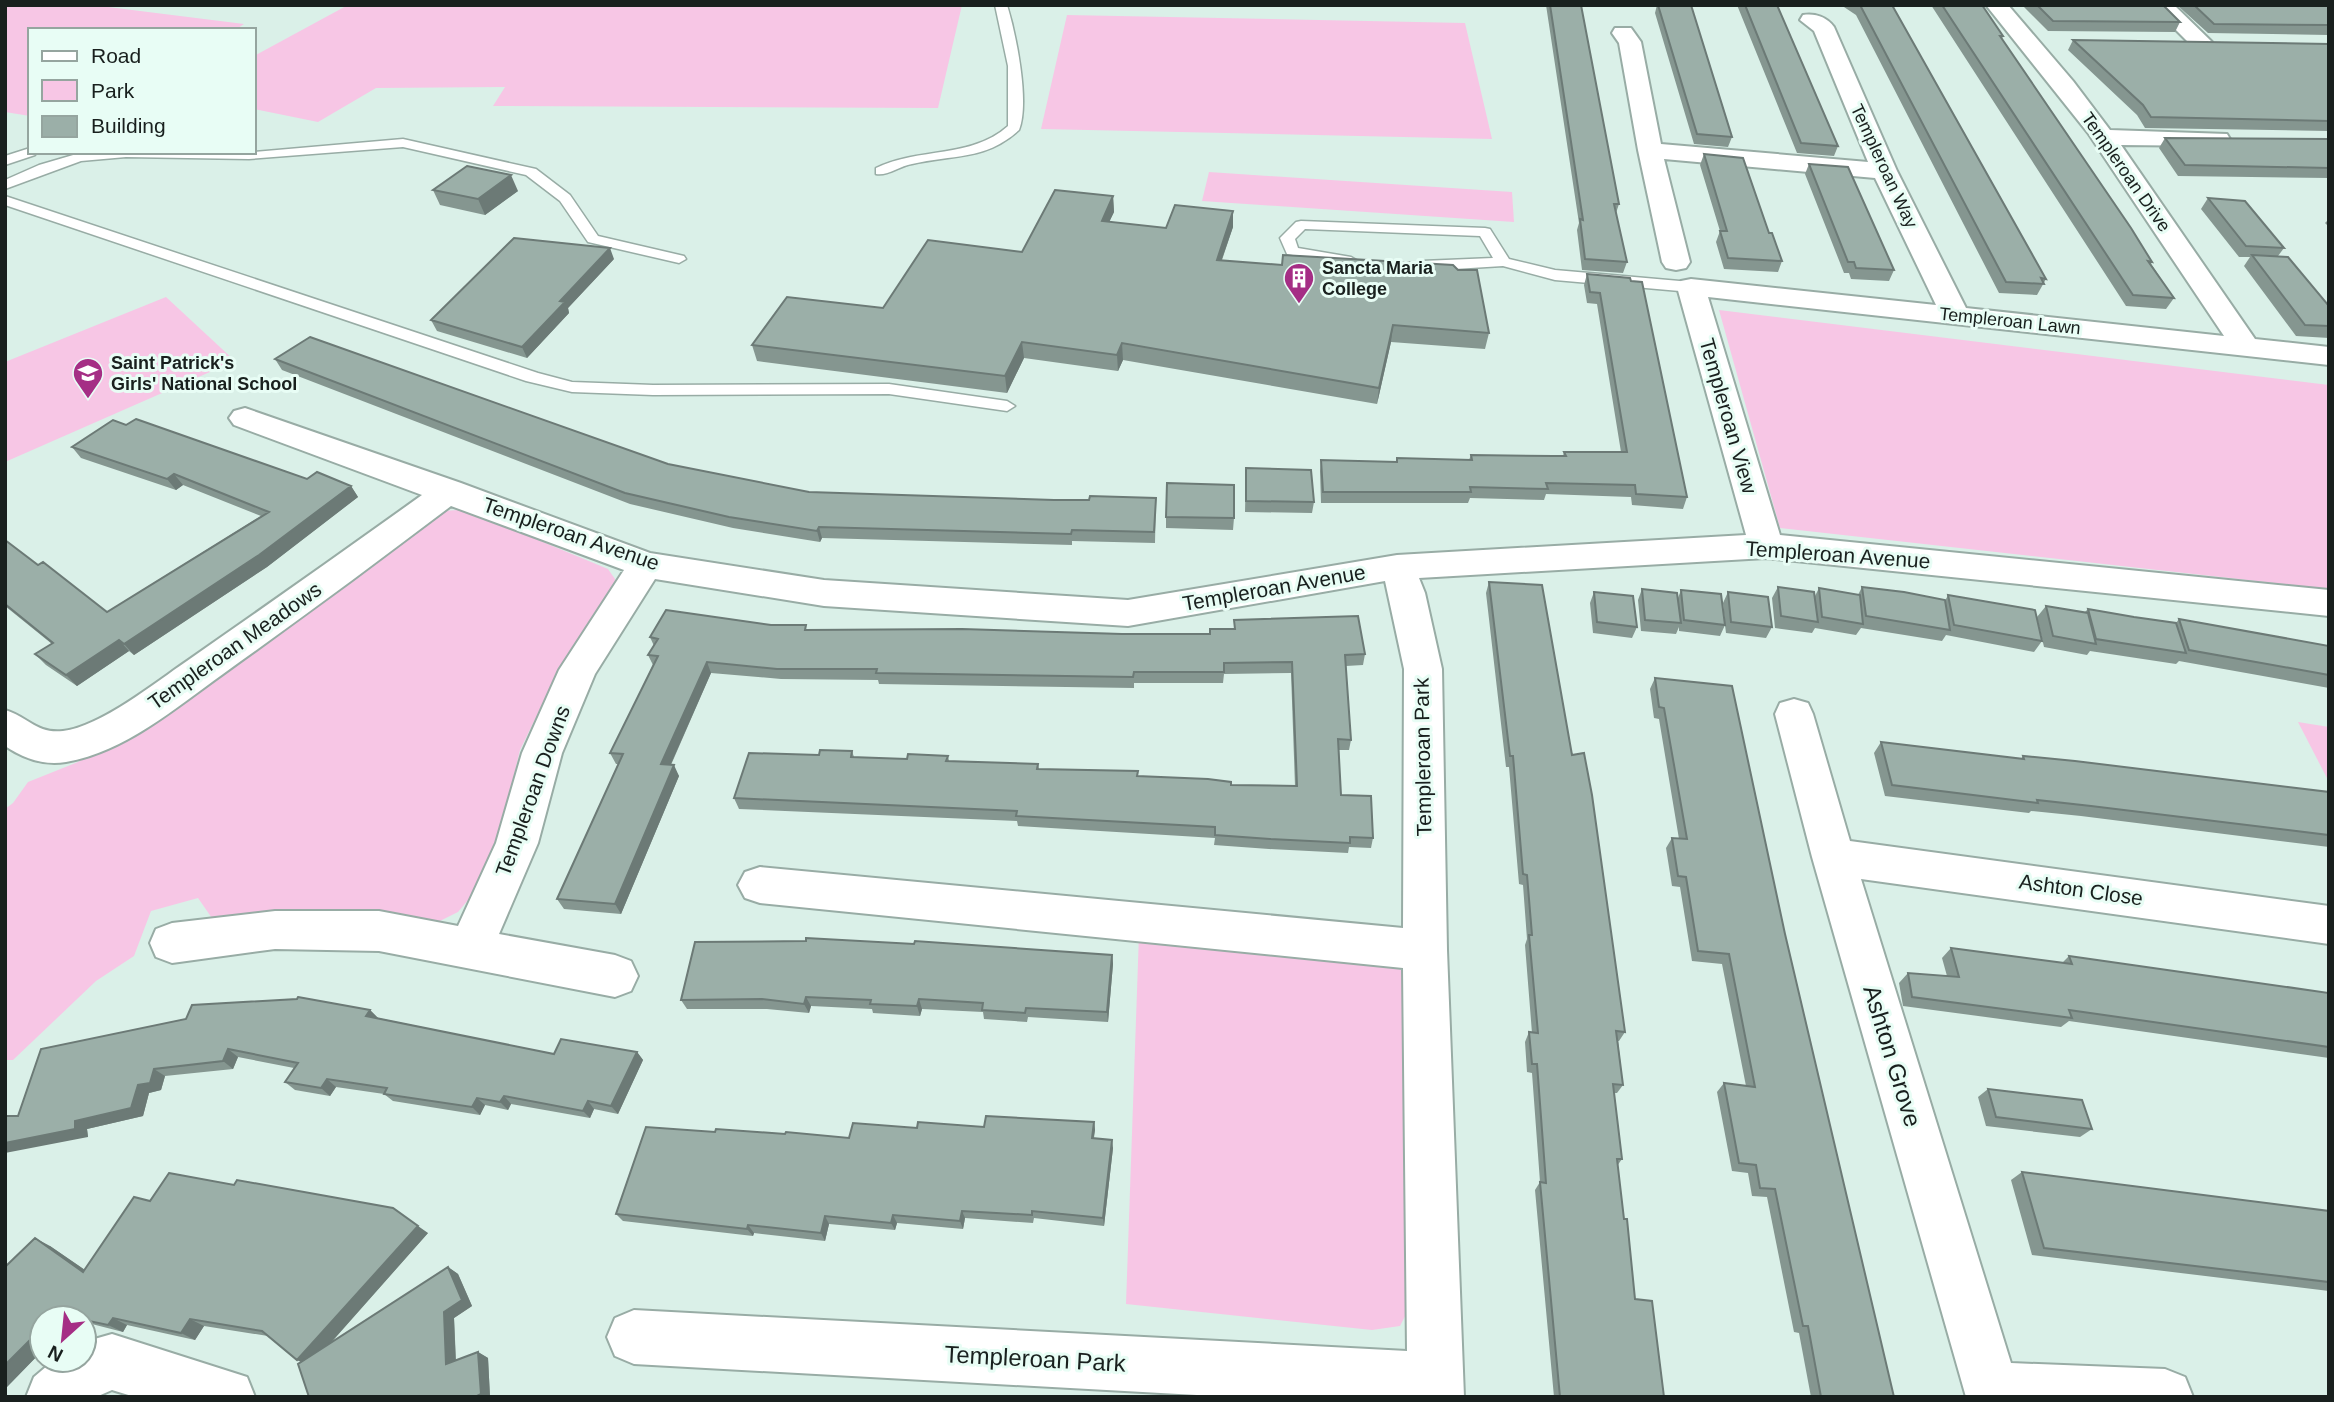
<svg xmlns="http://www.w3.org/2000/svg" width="2334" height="1402" font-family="Arial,sans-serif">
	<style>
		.green { fill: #f7c6e5 }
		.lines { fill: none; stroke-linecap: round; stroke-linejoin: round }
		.service-casing { stroke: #98aca5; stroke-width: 3 }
		.minor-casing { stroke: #98aca5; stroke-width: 4 }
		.service { fill: #fff; fill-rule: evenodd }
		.minor { fill: #fff; fill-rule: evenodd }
		.wall { fill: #859690 }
		.shaded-wall { fill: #6c7a76 }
		.building { fill: #9bafa8; stroke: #6c7a76; stroke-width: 2 }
		.labels { text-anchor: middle; stroke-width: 6; stroke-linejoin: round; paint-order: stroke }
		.far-street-label { font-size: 18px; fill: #19201e; stroke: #e8fdf5 }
		.far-poi-label { font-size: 18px; font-weight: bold; fill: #19201e; stroke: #e8fdf5; text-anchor: start }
		.street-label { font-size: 21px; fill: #19201e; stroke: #e8fdf5 }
		.near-street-label { font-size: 24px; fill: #19201e; stroke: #e8fdf5 }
	</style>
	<rect width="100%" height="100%" fill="#daf0e8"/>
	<path class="green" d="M5,5H92L244,24L235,30H30V116L5,112Z
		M348,5H962L938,108L493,106L505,87L376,88L318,122L254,109V56Z
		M1067,15L1465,23L1492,139L1041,129Z
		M1209,172L1512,192L1514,222L1202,201Z
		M166,297L235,361L5,462V362Z
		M1719,310L2329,385V589L1780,528Z
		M459,510L485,518L608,569L615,579L613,590L560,668L520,750L500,833L473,894L458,912L438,922L214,921L198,898L151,911L134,956L96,981L13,1060H5V809L13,803L28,782L78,762L267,638L442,511Z
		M2298,722L2329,727V782Z
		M1139,934L1398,966L1413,989L1417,1293L1400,1326L1372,1330L1126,1304Z"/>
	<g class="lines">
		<g class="service-casing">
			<path id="service" d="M995,5H1007C1016,34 1030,102 1019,130C985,161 953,154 912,164C900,166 888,176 876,174V168C919,147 971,159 1008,126V66Z
				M403,139L536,169L570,195L598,236L684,256L686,259L679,263L588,242L560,201L526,175L403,147L249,159L126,157L81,161L5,189V180L39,165L80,153L254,152Z
				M30,148V152H37L35,155L5,165V156Z
				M5,196L538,373L572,382L653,385L889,384L1007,401L1015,406L1007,411L889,394L653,395L572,392L526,381L5,205Z
				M1301,221L1485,228L1490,229L1509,259L1555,270L1691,282L1699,287L1691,292L1555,280L1503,266L1422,271L1414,266L1422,261L1493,258L1480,236L1305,229L1295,239L1298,248L1351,257L1358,261L1351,265L1287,254L1280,238L1296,222Z"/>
		</g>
		<g class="minor-casing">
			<path id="minor" d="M1986,5H2008L2073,81L2110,130L2227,134L2230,139L2227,144L2218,146L2121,145L2255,339L2329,347V365L1708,297L1780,535L2329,590V616L1766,558L1419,578L1425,593L1442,669L1447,950L1464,1397H1233L634,1364L615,1356L607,1337L615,1318L634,1310L1407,1351L1403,968L760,903L745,898L738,885L745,872L760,867L1403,928L1404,669L1385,581L1128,626L824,606L655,579L595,674L562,753L538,843L499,934L615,955L631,961L638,976L631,991L615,997L379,951L275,949L172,963L156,957L150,943L156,929L172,923L275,911H379L458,926L496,843L522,753L559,670L624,570L451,506C376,563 300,619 223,674C175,708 125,752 66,762C44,766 23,758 5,746V710C28,717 37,734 63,731C100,727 156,682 187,661C266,606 344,551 422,495L234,425L229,418L234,411L245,408L461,483L650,553L824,580L1128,600L1397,555L1746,535L1677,287L1681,281L1691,279L1936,305L1875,178L1664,159L1690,262L1686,268L1676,270L1666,268L1662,262L1638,150L1619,43L1612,33L1615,28H1631L1641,42L1661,144L1868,162L1814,31L1800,20L1803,15C1815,13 1827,17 1834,27L1897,171L1966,308L2224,336L2088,133Z
				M2151,5H2174L2212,42L2209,47H2193Z
				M1794,699L1808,703L1813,714L1850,841L2329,906V944L1861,879L2011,1363L2165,1369L2185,1377L2193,1397H1966L1812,857L1775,714L1780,703Z
				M112,1334L247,1377L255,1397H135L112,1390L96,1397H26L34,1377L54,1360H84V1342Z"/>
		</g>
		<use href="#service" class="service"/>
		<use href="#minor" class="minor"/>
	</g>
	<path class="wall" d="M1546,5H1581L1619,204L1616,213L1627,262L1623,273L1582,270L1577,230L1579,223Z
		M1657,5H1691L1732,137L1728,147L1694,144L1655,13Z
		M1737,5H1777L1838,146L1834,156L1797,153Z
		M1841,5H1892L2046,279L2037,295L1999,293L1856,15Z
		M1931,5H1982L2003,36L2002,39L2152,262L2151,264L2174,298L2166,309L2126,306Z
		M2022,5H2163L2180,22L2175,32L2048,31Z
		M2177,5H2329V35L2208,33Z
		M2073,40L2329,44V131L2145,128L2137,115L2068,50Z
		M2165,138L2329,139V178L2178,176L2159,148Z
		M1704,154L1769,233L1782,261L1778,272L1724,269L1716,242L1720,231L1700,165Z
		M1809,164L1894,270L1889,281L1851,279L1849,273H1844L1805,174Z
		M433,190L518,191L485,215L440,205Z
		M1113,196L1114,212L1109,222L1166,228L1233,211V227L1222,260L1489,333L1485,349L1391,342L1377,404L1123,360L1118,371L1024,358L1007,393L757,361L752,345L883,308L1022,252Z
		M2208,198L2284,248L2278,256L2329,306V338L2296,336L2244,266L2250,257H2239L2201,209Z
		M2329,219V227L2325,223Z
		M614,259L568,308L569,313L527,358L437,331L431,320Z
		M1587,274L1630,278L1687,497L1683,509L1632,505L1631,497L1546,494L1544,500L1470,498L1468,503H1321L1320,471L1321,460L1396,462L1397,458L1469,460L1471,455L1563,456L1564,452H1621L1597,304L1587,303L1584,285Z
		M275,359L668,464L809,492L1054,500H1089L1156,498L1155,543L1072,541V545L822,538L820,542L733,528L630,504L282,370Z
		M126,425L307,479L351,486L358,497L267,567L134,655L129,651L77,686L46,665L35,654L52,644L5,606V540L38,565L107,612L261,516L183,485L176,490L81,458L72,447Z
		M1246,468L1314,502L1312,513L1245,512Z
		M1166,517L1234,518L1233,530L1166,528Z
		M1489,582L1572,755L1625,1032L1619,1041H1618L1623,1085L1617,1093H1614L1622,1159L1617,1166L1635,1299L1664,1397H1554L1535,1190L1540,1182L1532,1073L1527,1072L1525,1042L1529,1032L1532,1033L1525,945L1527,939L1523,885L1519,884L1509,767H1506L1486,593Z
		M1778,587L1815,596L1819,588L1858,595L1862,587L1945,601L1948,595L2042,641L2034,652L1946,635L1942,641L1861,628L1856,635L1815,628L1812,633L1775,628L1772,598Z
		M1642,589L1678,598L1681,590L1725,623L1723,603L1728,592L1772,627L1766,638L1726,633L1725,625L1720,636L1679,631V627L1676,634L1641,631L1638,600Z
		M1594,592L1637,627L1632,638L1593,633L1590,603Z
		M2046,606L2084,613L2088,609L2134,617L2176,623L2179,619L2329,646V688L2179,661L2176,664L2090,651L2087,655L2044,647L2037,617Z
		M1234,620L1365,654L1363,665L1346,666L1351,740L1349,750H1339L1341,795L1373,838L1371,848L1349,847L1348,853L1269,849L1214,845L1215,838L1018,826L1017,821L739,809L734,798L819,755L852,751L854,757L907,759L948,756L949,761L1038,764L1039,769L1231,785L1295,786L1291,673L1224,674L1223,683H1134V688L879,684L878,680L781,679L711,673L671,765L679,776L621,914L564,909L557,899L618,764H616L610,753L653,665L648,655L654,646L650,637L807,630L1210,634L1234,629Z
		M1655,678L1785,934L1894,1397H1811L1799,1333L1794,1332L1767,1197L1752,1196L1748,1173L1732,1171L1717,1092L1724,1083L1746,1086L1722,964L1692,961L1680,887L1672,886L1666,848L1672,838L1679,839L1659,719L1654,718L1650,689Z
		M1881,742L2021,759L2023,756L2329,792V847L2081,816L2031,811L2029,813L1885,796L1874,753Z
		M1951,948L2062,963L2069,956L2329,993V1058L2069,1021L2061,1027L1903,1006L1899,983L1908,973L1947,976L1942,958Z
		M1112,955L1113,964L1108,1022L1028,1017L1027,1022L984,1019L983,1012L922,1009L920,1016L873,1013L872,1009L811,1006L809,1013L767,1009H687L681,1000Z
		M370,1010L378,1018L554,1054L637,1052L643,1060L618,1114L594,1109L590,1118L511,1104L508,1110L485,1105L480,1115L393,1101L384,1094L336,1087L330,1096L295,1090L285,1082L294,1068L238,1057L233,1069L165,1076L161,1090L149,1093L143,1116L87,1129L88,1137L18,1116L41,1049Z
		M1988,1089L2092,1129L2080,1137L1986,1126L1978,1097Z
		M1094,1122L1095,1130L1094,1138L1113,1148L1104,1226L1034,1218L1033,1223L965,1218L963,1229L897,1223L895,1230L829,1224L825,1241L754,1233L753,1236L623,1221L616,1214L715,1132L849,1138L917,1128L984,1127Z
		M2022,1172L2329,1211V1291L2032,1255L2011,1180Z
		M150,1201L428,1233L329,1345L448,1267L458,1274L472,1306L454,1318L456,1360L478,1352L488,1358L490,1397L302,1362L297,1360L268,1336L204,1326L195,1340L127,1325L123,1332L84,1322V1318H42V1351L5,1389V1267L50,1246L85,1270Z"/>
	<path class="shaded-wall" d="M511,175L518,191L485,215L478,199Z
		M1113,196L1114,212L1102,237V221Z
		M1233,211V227L1216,276L1217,260Z
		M610,248L614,259L568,308L569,313L527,358L522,347L560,301Z
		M1393,325L1391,342L1377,404L1379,388Z
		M1022,342L1024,358L1007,393L1005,376Z
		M1122,343L1123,360L1118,371L1117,355Z
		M174,474L183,485L176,490L167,479Z
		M351,486L358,497L267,567L134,655L124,644Z
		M819,527L822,538L820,542L817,531Z
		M119,640L129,651L77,686L66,675Z
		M707,662L711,673L666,775L661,764Z
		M674,765L679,776L621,914L615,904Z
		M1112,955L1113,964L1108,1022L1107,1012Z
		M806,997L811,1006L809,1013L804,1004Z
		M919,999L922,1009L920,1016L917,1006Z
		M370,1010L378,1018L366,1016Z
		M228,1049L238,1057L233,1069L223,1061Z
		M637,1052L643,1060L618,1114L611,1106Z
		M154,1069L165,1076L161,1090L149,1093L143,1116L87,1129L88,1137L5,1153V1143L75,1121L138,1085Z
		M327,1079L336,1087L330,1096L321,1088Z
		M504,1096L511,1104L508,1110L500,1102Z
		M477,1098L485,1105L480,1115L472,1107Z
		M588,1101L594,1109L590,1118L583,1111Z
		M1094,1122L1095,1130L1092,1146V1138Z
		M1112,1140L1113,1148L1104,1226L1103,1218Z
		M962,1211L965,1218L963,1229L960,1221Z
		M893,1215L897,1223L895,1230L891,1223Z
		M825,1216L829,1224L825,1241L821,1233Z
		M748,1225L754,1233L753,1236L747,1229Z
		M418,1226L428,1233L310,1366L297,1360Z
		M35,1238L50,1246L98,1279L83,1272Z
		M448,1267L458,1274L472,1306L454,1318L456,1370L446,1364L444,1312Z
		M57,1313L68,1318H52Z
		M113,1318L127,1325L123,1332L108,1325Z
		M190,1319L204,1326L195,1340L181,1333Z
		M42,1328V1351L5,1389V1365Z
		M478,1352L488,1358L490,1397H475Z"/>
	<path class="building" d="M1550,5H1581L1619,204H1614L1627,262L1585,259L1580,219L1583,220Z
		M1658,5H1691L1732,137L1697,134Z
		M1745,5H1777L1838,146L1801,143Z
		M1860,5H1892L2046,279L2041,278L2044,284L2006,282Z
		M1942,5H1982L2003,36H2000L2131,228L2152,262L2148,261L2174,298L2133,295Z
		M2037,5H2163L2180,22L2053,21Z
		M2194,5H2329V25L2214,24Z
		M2073,40L2329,44V121L2151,117L2143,105Z
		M2165,138L2329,139V168L2185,165Z
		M1704,154L1743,158L1769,233H1772L1782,261L1728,258L1720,231H1727Z
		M1809,164L1848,167L1894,270L1856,268L1854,262H1848Z
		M467,166L511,175L478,199L433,190Z
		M1055,190L1113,196L1102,221L1166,228L1175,205L1233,211L1217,260L1282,265L1283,255L1453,265L1458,270H1477L1489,333L1393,325L1379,388L1122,343L1117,355L1022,342L1005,376L752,345L787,297L883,308L928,240L1022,252Z
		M2208,198L2245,201L2284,248L2246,246Z
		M514,238L610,248L560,301L565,302L522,347L431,320Z
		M2252,255L2288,257L2329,306V326L2305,325Z
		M1587,274L1630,278L1631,281L1642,282L1687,497L1636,494L1635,485L1546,483L1548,489L1470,487L1471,492H1323L1321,460L1397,462V458L1472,460L1471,455L1553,456H1566L1564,452H1627L1600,293L1590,292Z
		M310,337L668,464L809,492L1054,500H1089L1090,496L1156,498L1154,532L1072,530L1071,534L819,527L817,531L729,517L625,493L275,359Z
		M136,419L307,479L317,472L351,486L259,555L124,644L119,640L66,675L35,654L53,643L5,604V540L38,565L43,562L107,612L269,512L174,474L167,479L72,447L113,420L126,425Z
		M1246,468L1311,470L1314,502L1246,501Z
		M1167,483L1234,485V518L1166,517Z
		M1489,582L1542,585L1572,755L1584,753L1592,795L1625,1032L1616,1031L1623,1085L1613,1084L1622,1159H1617L1624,1219H1627L1635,1299L1652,1301L1664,1397H1560L1540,1182L1546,1183L1537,1064H1532L1529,1032L1538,1033L1529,935H1532L1527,875L1523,874L1513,756H1510Z
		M1778,587L1814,592L1818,622L1781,616Z
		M1862,587L1904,592L1945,600L1950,630L1866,616Z
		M1819,588L1860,595L1863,624L1822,617Z
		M1642,589L1677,593L1681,623L1645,620Z
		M1681,590L1721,594L1725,625L1684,620Z
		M1594,592L1633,596L1637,627L1597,622Z
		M1728,592L1768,597L1772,627L1731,622Z
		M1948,595L2035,610L2042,641L1954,625Z
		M2046,606L2088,613L2096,644L2053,636Z
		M2088,609L2134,617L2176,623L2186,653L2096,639Z
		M666,610L771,625H806L805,630L962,629L1122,634H1210V629H1235L1234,620L1358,616L1365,654L1345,655L1351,740L1338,739L1341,795L1371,796L1373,838L1350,837V843L1270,839L1215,835V827L1016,816L1017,811L734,798L749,753L819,755L820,750L852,751L851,757L907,759L908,754L948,756L946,761L1038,764L1037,769L1138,771L1137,776L1208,779L1231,782V785L1297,786L1292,662L1224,663V672H1134L1133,677L876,673L877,669H777L707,662L661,764L674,765L615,904L557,899L623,754L610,753L658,656L648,655L658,639L650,637Z
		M2179,619L2329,646V675L2189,650Z
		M1655,678L1732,686L1785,934L1894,1397H1821L1808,1326H1803L1775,1189L1760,1188L1756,1165L1739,1163L1724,1083L1755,1087L1729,954L1698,951L1686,877L1678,876L1672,838L1687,839L1664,708L1659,707Z
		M1881,742L2024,759L2023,756L2075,761L2329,792V835L2091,806L2037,800L2038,803L1892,785Z
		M806,938L914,944L915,941L1112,955L1107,1012L1026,1008L1025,1013L982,1010L983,1003L919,999L917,1006L870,1004L871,1000L806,997L804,1004L762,999L681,1000L695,942L806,941Z
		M1951,948L2072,964L2069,956L2329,993V1047L2069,1010L2072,1018L1912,997L1908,973L1959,977Z
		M298,997L370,1010L366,1016L554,1054L561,1039L637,1052L611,1106L588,1101L583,1111L504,1096L500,1102L477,1098L472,1107L384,1094L387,1088L327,1079L321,1088L285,1082L298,1063L228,1049L223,1061L154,1069L150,1083L138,1085L131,1108L75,1121V1129L5,1143V1116H18L41,1049L186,1019L192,1005L297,999Z
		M1988,1089L2082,1100L2092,1129L1996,1117Z
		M986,1116L1094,1122L1092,1138L1112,1140L1103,1218L1032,1211V1215L962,1211L960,1221L893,1215L891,1223L825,1216L821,1233L748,1225L747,1229L616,1214L646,1127L715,1132L716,1129L785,1134L786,1132L849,1138L853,1123L917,1128L918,1122L984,1127Z
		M2022,1172L2329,1211V1282L2044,1248Z
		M169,1173L234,1185L237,1180L393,1208L418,1226L297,1360L262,1331L190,1319L181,1333L113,1318L108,1325L84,1320V1318H77L57,1313L52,1318H42V1328L5,1365V1267L35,1238L83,1272L134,1197L150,1201Z
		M448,1267L462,1300L444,1312L446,1364L478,1352L481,1394L475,1397H309L298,1364Z"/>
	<defs>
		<g id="building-pin" transform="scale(1.575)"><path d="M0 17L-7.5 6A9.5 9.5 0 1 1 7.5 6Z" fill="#a52e85" stroke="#e8fdf5"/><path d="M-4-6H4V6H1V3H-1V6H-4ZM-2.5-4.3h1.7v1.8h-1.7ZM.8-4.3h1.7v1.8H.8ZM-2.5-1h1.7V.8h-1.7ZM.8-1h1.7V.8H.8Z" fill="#fff"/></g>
		<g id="school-pin" transform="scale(1.575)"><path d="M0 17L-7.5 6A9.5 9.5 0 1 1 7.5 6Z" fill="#a52e85" stroke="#e8fdf5"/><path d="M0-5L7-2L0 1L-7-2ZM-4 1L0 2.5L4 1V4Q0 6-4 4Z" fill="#fff"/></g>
	</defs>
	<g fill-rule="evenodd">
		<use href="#building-pin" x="1299" y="278"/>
		<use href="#school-pin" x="88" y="373"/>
	</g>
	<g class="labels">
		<g class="far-street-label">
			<text transform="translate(1884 166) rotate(65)" y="6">Templeroan Way</text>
			<text transform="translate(2126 172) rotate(55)" y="6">Templeroan Drive</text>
			<text transform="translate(2010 321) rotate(6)" y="6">Templeroan Lawn</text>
		</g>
		<g class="far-poi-label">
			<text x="1322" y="274">Sancta Maria<tspan x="1322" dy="21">College</tspan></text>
			<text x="111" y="369">Saint Patrick's<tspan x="111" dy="21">Girls' National School</tspan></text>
		</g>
		<g class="street-label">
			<text transform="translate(1728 416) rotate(74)" y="7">Templeroan View</text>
			<text transform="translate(571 534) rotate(19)" y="7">Templeroan Avenue</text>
			<text transform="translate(1838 555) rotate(4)" y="7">Templeroan Avenue</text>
			<text transform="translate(1274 588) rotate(-10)" y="7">Templeroan Avenue</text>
			<text transform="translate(235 646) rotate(-35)" y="7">Templeroan Meadows</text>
			<text transform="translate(1423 757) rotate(-91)" y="7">Templeroan Park</text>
			<text transform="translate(533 791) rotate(-70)" y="7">Templeroan Downs</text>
			<text transform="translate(2081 890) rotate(8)" y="7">Ashton Close</text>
		</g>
		<g class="near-street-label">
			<text transform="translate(1892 1056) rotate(73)" y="8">Ashton Grove</text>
			<text transform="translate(1035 1359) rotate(3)" y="8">Templeroan Park</text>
		</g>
	</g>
	<rect width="2334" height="1402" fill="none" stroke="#19201e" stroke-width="14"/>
	<rect x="28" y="28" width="228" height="126" fill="#e8fdf5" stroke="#95a59f" stroke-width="2"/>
	<rect x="42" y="51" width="35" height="10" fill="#ffffff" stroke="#95a59f" stroke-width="2"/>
	<text x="91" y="63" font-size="21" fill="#19201e">Road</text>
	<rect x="42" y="80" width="35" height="21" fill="#f7c6e5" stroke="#95a59f" stroke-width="2"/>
	<text x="91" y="98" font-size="21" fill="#19201e">Park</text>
	<rect x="42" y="116" width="35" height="21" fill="#9bafa8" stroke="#95a59f" stroke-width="2"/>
	<text x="91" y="133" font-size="21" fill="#19201e">Building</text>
	<g transform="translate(63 1339) rotate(207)"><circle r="33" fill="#e8fdf5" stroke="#95a59f" stroke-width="2"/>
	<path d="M0-5L12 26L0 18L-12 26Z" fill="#a52e85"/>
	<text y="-10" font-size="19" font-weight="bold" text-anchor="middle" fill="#19201e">N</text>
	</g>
</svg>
